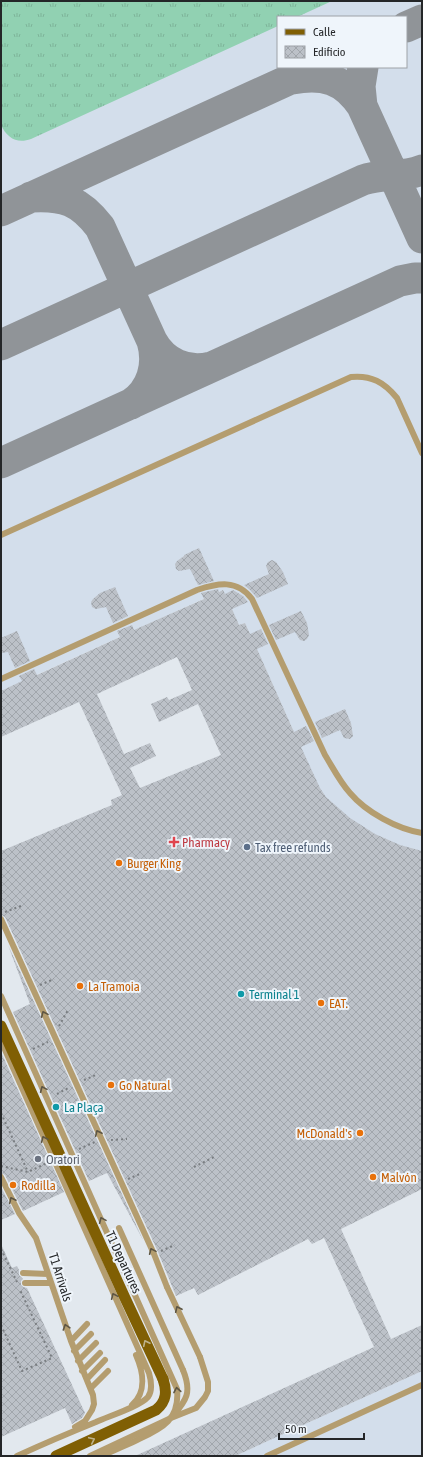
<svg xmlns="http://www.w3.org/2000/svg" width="423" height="1457" font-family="'Asap Condensed',sans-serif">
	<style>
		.built { fill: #d3deeb; fill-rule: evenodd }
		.grass { fill: url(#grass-tufts) }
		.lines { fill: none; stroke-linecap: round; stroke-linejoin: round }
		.taxiway { stroke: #909498; stroke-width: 31 }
		.building { fill: url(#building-cross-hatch); fill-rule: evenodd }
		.path { stroke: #7a7e82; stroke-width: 2; stroke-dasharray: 2 3; stroke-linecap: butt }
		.service { stroke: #b49d6f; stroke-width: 6 }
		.primary { stroke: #805f04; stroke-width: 11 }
		.service-bridge { stroke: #b49d6f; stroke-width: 6 }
		.primary-bridge { stroke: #805f04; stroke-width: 11 }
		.oneway { stroke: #5e5644 }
		.oneway2 { stroke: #bdb28c }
		.health-dot { fill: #e0444e; stroke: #eff5fb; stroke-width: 1.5 }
		.service-dot { fill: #5c6f8a; stroke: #eff5fb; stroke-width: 1.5 }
		.food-dot { fill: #e8710a; stroke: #eff5fb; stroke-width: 1.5 }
		.culture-dot { fill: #0f9aa8; stroke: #eff5fb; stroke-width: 1.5 }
		.worship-dot { fill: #6b7280; stroke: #eff5fb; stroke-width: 1.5 }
		.labels { text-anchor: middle; stroke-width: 4; stroke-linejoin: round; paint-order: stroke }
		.health-label { font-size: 13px; fill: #be3a42; stroke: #eff5fb; text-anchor: start }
		.service-label { font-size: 13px; fill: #4e5e75; stroke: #eff5fb; text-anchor: start }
		.food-label { font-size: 13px; fill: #c56008; stroke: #eff5fb; text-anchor: start }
		.culture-label { font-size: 13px; fill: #0d838f; stroke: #eff5fb; text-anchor: start }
		.worship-label { font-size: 13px; fill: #5b616d; stroke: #eff5fb; text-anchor: start }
		.street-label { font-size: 13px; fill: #242628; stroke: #eff5fb }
	</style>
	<defs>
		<pattern id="grass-tufts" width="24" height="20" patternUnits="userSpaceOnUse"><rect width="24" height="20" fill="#91d1b2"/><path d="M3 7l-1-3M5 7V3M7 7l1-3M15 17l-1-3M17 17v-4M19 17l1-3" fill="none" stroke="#7db399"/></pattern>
		<pattern id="building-cross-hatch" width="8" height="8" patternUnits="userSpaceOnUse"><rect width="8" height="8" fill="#bcc1c8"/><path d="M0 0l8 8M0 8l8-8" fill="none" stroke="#a1a6ac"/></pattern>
	</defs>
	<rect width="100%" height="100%" fill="#e2e8ee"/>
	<path class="built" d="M1,1H422V857L382,856L328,808L245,623L239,625L223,590L1,691ZM278,17H406V67H278Z
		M422,1371V1456H235Z"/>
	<path class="grass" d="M1,1H332L297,17H278V26L31,139C17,144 7,138 1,125Z"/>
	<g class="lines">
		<path class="taxiway" d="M406,27L422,20
			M292,79C323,73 344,79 362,106L422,238
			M362,106L360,86L363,67
			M31,197C64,195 80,201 100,227L152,341
			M1,211L317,67
			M1,345L363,180C382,173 403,178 422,170
			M131,404C152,390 159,365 152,341C164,363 187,373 211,367
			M1,463L400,281L415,278H422"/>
	</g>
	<path class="building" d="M199,548L214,581L198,585L190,569L179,571L176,569L175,564L177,561L184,556V555Z
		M272,560L276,562L283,572L288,584L257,598L250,590L244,585L269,574L266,566L268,562Z
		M115,587L128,616L113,623L106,607L96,609L92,607L91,602L93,599L100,593Z
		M218,589L219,592L223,590L225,594L233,590L243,596L248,602L232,609L239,625L245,623L250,634L261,629L268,644L257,649L294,732L306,726L314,741L301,747L320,788L326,797L350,818L375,834L400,845L422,851V1189L341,1229L391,1339L422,1325V1371L235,1456H135L374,1347L324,1238L312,1244L308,1239L198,1295L194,1288L176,1296L158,1252L5,917L1,915V851L112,805L111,800L122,795L79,702L1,737V691L22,681L19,676L34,669L37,675L120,637L117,631L132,625L134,630L204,599L201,593ZM177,657L192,690L169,700L167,697L151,704L159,722L198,704L221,755L140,788L130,768L156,756L150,743L124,754L97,694Z
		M301,611L307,623L309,635L307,639L304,641L300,640L295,632L276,640L269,625Z
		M17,631L30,661L15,668L8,652L1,653V638Z
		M345,709L351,723L353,736L350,739L344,738L340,730L322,738L315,722Z
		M8,945L143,1240L107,1173L89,1181L13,1012L30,1004Z
		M1,1052L64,1192L23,1211L5,1175L1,1173Z
		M1,1187L15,1214L1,1220Z
		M1,1244L12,1268L17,1266L19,1270V1275L23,1279L21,1281V1285L23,1287L27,1288L85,1413L82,1418L72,1424L65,1408L1,1437Z"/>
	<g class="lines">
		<path class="path" d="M5,912L21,906
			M40,985L54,979
			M59,1026L68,1010
			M33,1049L48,1042
			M84,1080L96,1075
			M57,1094L70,1087
			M1,1113L28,1172
			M111,1140L127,1139
			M79,1149L95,1142
			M1,1166L28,1172L47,1163
			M194,1167L214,1157
			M128,1179L142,1173
			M1,1249L17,1282
			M161,1251L175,1245
			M1,1325L22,1371L52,1358L20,1290"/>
		<path class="service" d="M1,535L351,377C371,375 384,382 397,398L422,453
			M1,679L197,590C218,583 237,579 252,599L325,755C333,768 340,782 350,793C366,812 397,829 422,833
			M1,996L177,1389C180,1419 163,1428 139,1439C127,1445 114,1450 102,1456
			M1,1041L149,1373C151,1380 153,1390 148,1397C139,1407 109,1416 96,1422C69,1433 43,1444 17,1456
			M1,1177L19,1213L36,1238L71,1341L93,1395L94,1404L92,1410L85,1421L75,1427
			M119,1228L183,1370
			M23,1273L48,1274
			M25,1283H51
			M167,1287L200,1357
			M71,1341L87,1324
			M74,1351L91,1334
			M78,1361L96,1343
			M82,1371L100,1353
			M87,1379L105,1360
			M91,1388L108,1371
			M132,1405C147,1392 143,1371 136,1355
			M267,1456L422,1385"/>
		<path class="primary" d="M56,1456L156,1410C167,1401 167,1391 163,1379"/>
		<path class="service-bridge" d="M1,919L154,1254L167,1287
			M172,1417C187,1400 192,1392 183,1370
			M90,1456L171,1418L196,1408L205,1397L208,1391V1382L200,1357"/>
		<path class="primary-bridge" d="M1,1026L125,1298L163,1379"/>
	</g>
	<defs><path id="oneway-chevron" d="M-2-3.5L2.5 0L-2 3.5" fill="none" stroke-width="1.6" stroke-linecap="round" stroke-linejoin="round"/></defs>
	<g class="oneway">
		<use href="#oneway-chevron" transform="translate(44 1014) rotate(-114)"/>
		<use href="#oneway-chevron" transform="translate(43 1089) rotate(-114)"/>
		<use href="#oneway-chevron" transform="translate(98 1133) rotate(-115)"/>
		<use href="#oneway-chevron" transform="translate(44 1139) rotate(-114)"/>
		<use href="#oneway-chevron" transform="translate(12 1200) rotate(-116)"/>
		<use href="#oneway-chevron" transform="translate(102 1220) rotate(-114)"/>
		<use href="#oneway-chevron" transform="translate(152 1251) rotate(-114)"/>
		<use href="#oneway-chevron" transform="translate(114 1296) rotate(-114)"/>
		<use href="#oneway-chevron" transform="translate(178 1309) rotate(-115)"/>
		<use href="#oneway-chevron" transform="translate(66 1327) rotate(-108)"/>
		<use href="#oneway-chevron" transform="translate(177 1390) rotate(-100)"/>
	</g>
	<g class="oneway2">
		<use href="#oneway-chevron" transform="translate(146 1343) rotate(-116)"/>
		<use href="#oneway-chevron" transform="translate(92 1440) rotate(-25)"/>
	</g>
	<path class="health-dot" d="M172 836h4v4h4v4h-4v4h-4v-4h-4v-4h4z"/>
	<circle class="service-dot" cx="247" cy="847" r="4"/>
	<g class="food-dot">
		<circle cx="119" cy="863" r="4"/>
		<circle cx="80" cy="986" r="4"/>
		<circle cx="321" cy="1003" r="4"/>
		<circle cx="111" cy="1085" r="4"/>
		<circle cx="360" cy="1133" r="4"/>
		<circle cx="373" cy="1177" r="4"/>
		<circle cx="13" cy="1185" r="4"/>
	</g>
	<g class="culture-dot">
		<circle cx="241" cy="994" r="4"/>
		<circle cx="56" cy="1107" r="4"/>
	</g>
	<circle class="worship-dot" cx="38" cy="1159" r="4"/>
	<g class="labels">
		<g class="health-label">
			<text x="182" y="847">Pharmacy</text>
		</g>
		<g class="service-label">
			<text x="255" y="852">Tax free refunds</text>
		</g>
		<g class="food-label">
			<text x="127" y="868">Burger King</text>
			<text x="88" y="991">La Tramoia</text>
			<text x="329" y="1008">EAT.</text>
			<text x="119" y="1090">Go Natural</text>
			<text x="352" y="1138" text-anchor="end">McDonald's</text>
			<text x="381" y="1182">Malvón</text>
			<text x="21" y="1190">Rodilla</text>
		</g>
		<g class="culture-label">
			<text x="249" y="999">Terminal 1</text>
			<text x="64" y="1112">La Plaça</text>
		</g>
		<g class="worship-label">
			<text x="46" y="1164">Oratori</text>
		</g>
		<g class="street-label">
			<text transform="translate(124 1262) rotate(65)" y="5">T1 Departures</text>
			<text transform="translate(61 1277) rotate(72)" y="5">T1 Arrivals</text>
		</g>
	</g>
	<rect width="423" height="1457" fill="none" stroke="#242628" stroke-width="4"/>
	<rect x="277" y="16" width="130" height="52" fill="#eff5fb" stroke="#9ea2a7"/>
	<rect x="285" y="29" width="20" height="6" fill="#805f04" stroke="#9ea2a7"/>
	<text x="313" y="36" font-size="12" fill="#242628">Calle</text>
	<rect x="285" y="46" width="20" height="12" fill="url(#building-cross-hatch)" stroke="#9ea2a7"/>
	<text x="313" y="56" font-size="12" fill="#242628">Edificio</text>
	<path d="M279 1433v6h85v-6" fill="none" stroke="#242628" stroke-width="2"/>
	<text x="285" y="1433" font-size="12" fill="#242628" stroke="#eff5fb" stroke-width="3" paint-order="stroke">50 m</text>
</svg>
